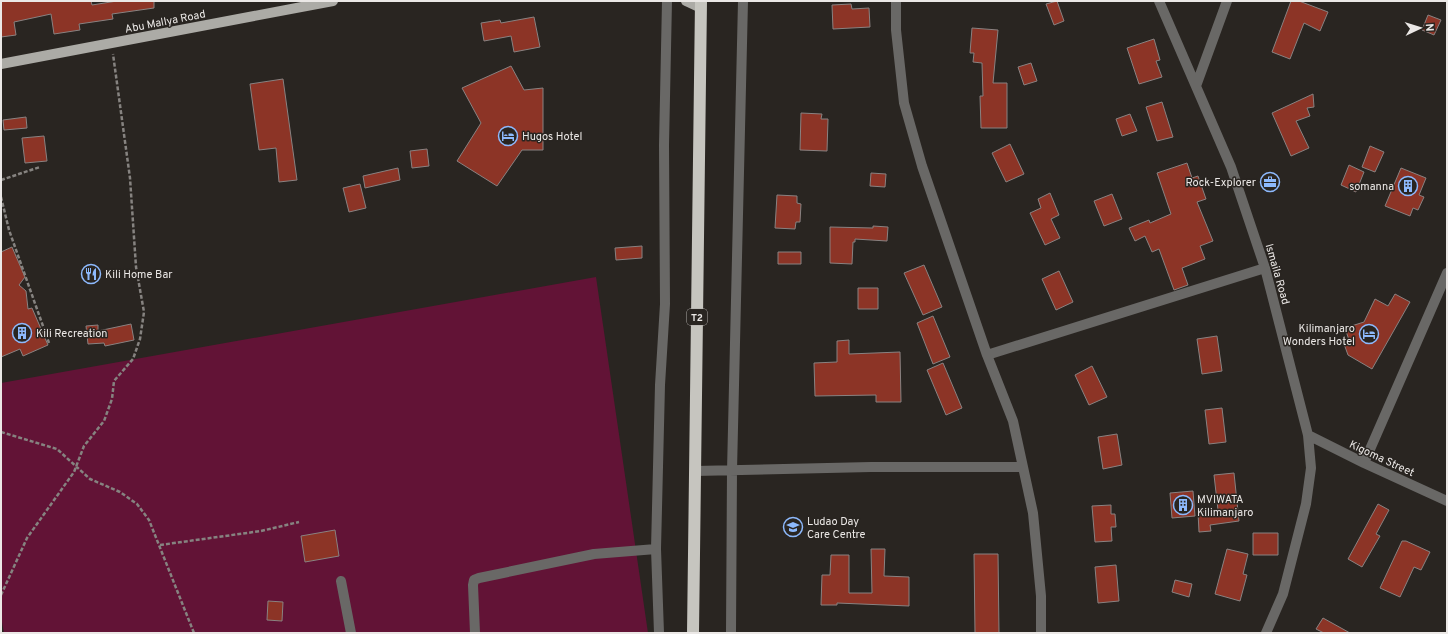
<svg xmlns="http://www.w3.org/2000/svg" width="1448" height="634" font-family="Overpass,sans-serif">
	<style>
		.green { fill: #621336 }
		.building { fill: #8c3426; stroke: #898281 }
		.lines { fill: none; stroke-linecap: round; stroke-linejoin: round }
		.path { stroke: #868380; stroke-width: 2.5; stroke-dasharray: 4 2; stroke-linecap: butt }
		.minor { stroke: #696866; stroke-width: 10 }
		.major { stroke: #acaba6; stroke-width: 10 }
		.highway { stroke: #c6c5bf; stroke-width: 12 }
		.labels { text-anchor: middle; stroke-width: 3; stroke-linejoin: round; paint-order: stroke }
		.shield { fill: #292521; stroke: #b1aeab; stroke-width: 1 }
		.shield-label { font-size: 10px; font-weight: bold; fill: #ebe8e6 }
		.street-label { font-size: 11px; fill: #ebe8e6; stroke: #292521 }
		.poi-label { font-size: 11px; fill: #ebe8e6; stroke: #292521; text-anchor: start }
	</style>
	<rect width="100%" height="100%" fill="#292521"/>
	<path class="green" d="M596,277L648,633H4L1,617V383Z"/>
	<path class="building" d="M1,1H91L92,5L117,1H154V8L112,14L113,19L79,24L80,30L54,34L51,14L14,22L16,35L1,37Z
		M1057,1L1064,21L1054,25L1046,4Z
		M1291,1H1299L1328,12L1320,31L1304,23L1290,59L1272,52Z
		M851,4L852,9L869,8L870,27L833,29L832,5Z
		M1428,15L1441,20L1434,35L1422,30Z
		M534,17L540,47L514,52L511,36L484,41L481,23L500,20L501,23Z
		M972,28L998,30L993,83H1007V128H981L980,96H983L982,63L973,62L974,53H970Z
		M1154,39L1160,60L1156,61L1162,77L1139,84L1127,48Z
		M1031,63L1037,81L1024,85L1018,67Z
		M511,66L524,90L543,88V150H522L497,186L457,161L481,123L462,88Z
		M283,79L297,180L279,182L276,148L259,150L250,84Z
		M1313,94L1314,107L1307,108L1310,116L1296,121L1309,148L1291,156L1272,113Z
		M1162,102L1173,137L1157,141L1146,107Z
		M801,113L822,114L821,119H828L827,151L800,150Z
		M1130,114L1137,131L1122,136L1116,119Z
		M26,117L27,128L4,130L3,120Z
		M44,136L47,161L25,163L22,138Z
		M1010,144L1024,174L1006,182L992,153Z
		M1370,146L1384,152L1375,172L1362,167Z
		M427,149L429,166L412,168L410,151Z
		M1187,163L1192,178L1198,176L1206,199L1197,202L1213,241L1200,246L1205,259L1182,268L1188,285L1174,290L1159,249L1152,252L1145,236L1135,241L1129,228L1149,220L1150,223L1171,214L1157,173Z
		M1349,165L1364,172L1356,192L1341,185Z
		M398,168L400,180L365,188L363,176Z
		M1401,168L1426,178L1419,195L1424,197L1418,210L1413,208L1410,216L1385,206Z
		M871,173L886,174L885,187L870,186Z
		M360,184L366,208L349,212L343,188Z
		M1050,193L1059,215L1051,219L1060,238L1045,245L1030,213L1041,208L1038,199Z
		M1112,194L1122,219L1104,226L1094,201Z
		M777,195L797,196V203L801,204L800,222H796L795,229L775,228Z
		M873,226L888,227L887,241L855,239V242H853L852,264L830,263V227L873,228Z
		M642,246V258L616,260L615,248Z
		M12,247L25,277L19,285L26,291L28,309L32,308L48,345L23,356L20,349L1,357V252Z
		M778,252H801V264H778Z
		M924,265L942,307L923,315L904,273Z
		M1059,271L1073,302L1056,310L1042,279Z
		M858,288H878V309H858Z
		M1395,294L1410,302L1372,369L1348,355L1343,341L1349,340L1345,328L1364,322L1375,299L1388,306Z
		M933,316L950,357L933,364L917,323Z
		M131,324L134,340L105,346L104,343L88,344L86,326L98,325V331Z
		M1217,336L1222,371L1202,374L1197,339Z
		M849,340V354L900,352L901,402H876V395L815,396L814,363L837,362V341Z
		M943,363L962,408L946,415L927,370Z
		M1092,366L1107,397L1089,405L1075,375Z
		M1222,408L1226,442L1209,444L1205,410Z
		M1117,434L1122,465L1103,469L1098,437Z
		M1234,473L1239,521L1210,525L1211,531L1199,532L1198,512L1218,510L1214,475Z
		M1193,491L1195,516L1172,518L1170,493Z
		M1378,504L1389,510L1376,534L1380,536L1362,567L1348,559Z
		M1111,505V514H1115L1116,527H1111L1112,541L1095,542L1092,506Z
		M335,530L339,556L305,562L301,536Z
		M1253,533H1278V555H1253Z
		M1402,541H1406L1430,552L1421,570L1414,567L1400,597L1380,588Z
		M871,549H885L884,576L909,577V606L837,603V605H821L822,575H830L831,555H849V593H872Z
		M1227,549L1248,554L1243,574L1247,575L1240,601L1215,594Z
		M974,554H998L999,633H975Z
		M1116,565L1119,601L1098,603L1095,567Z
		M1175,580L1192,584L1189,597L1172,592Z
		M268,601L283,602L282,621L267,620Z
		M1323,618L1350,633H1324L1316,629Z"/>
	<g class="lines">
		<path class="path" d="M1,180L40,167
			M1,197L9,230L49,343
			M1,432L57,449L90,479L120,492L137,504L149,520L194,633
			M160,545L261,531L299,522
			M1,595L27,538L74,472L84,446L104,421L112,399L114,381L133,359L140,339L144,312L136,267L130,178L113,54"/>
		<path class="minor" d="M896,1V30L904,103L922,166L987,355L1013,421L1033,513L1041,596V633
			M1159,1L1231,167L1265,268L1308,435L1311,468L1306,504L1283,594L1266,633
			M1196,86L1227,1
			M987,355L1265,268
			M1308,435L1364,463L1447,501
			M1364,463L1447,273
			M695,471L871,467H1023
			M341,581L351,633
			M475,633L473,585L474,580L479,578L594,554L656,549
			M659,633L656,549L660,385L665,304L664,145L667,1
			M731,633L732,471L743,1"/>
		<path class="major" d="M686,1L701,8
			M1,64L333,1"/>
		<path class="highway" d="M693,633L701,1"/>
	</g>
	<defs>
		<g id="hotel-ring" transform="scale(1)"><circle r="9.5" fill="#292521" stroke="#8db9fc" stroke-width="1.5"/><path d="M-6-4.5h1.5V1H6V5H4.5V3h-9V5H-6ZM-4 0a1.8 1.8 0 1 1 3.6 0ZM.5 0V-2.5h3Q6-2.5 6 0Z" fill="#8db9fc"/></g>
		<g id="office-ring" transform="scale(1)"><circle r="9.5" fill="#292521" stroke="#8db9fc" stroke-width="1.5"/><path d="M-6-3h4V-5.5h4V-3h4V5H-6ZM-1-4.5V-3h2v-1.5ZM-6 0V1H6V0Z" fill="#8db9fc"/></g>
		<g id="building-ring" transform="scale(1)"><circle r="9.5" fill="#292521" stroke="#8db9fc" stroke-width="1.5"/><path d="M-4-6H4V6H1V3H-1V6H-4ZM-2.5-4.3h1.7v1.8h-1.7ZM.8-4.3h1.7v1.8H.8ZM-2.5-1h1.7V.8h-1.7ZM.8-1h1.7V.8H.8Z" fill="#8db9fc"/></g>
		<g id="restaurant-ring" transform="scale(1)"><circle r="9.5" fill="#292521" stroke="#8db9fc" stroke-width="1.5"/><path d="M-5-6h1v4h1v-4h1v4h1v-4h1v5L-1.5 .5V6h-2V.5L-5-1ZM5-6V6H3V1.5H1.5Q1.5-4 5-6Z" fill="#8db9fc"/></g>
		<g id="school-ring" transform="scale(1)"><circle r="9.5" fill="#292521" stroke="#8db9fc" stroke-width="1.5"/><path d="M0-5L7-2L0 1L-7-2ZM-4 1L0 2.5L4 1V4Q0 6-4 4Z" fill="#8db9fc"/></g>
	</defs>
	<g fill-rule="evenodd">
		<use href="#hotel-ring" x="508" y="136"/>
		<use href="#office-ring" x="1270" y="182"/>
		<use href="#building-ring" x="1408" y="186"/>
		<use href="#restaurant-ring" x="91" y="274"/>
		<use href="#building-ring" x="22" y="333"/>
		<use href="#hotel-ring" x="1369" y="334"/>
		<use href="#building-ring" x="1183" y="505"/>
		<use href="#school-ring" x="793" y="527"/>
	</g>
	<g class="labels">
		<rect class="shield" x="687" y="309" width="20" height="16" rx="3"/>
		<g class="shield-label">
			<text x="697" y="321">T2</text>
		</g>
		<g class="street-label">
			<text transform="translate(165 21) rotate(-11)" y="4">Abu Mallya Road</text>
			<text transform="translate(1278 274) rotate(74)" y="4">Ismaila Road</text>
			<text transform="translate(1382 458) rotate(25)" y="4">Kigoma Street</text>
		</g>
		<g class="poi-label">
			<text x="522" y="140">Hugos Hotel</text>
			<text x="1256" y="186" text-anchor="end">Rock-Explorer</text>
			<text x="1394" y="190" text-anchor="end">somanna</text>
			<text x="105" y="278">Kili Home Bar</text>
			<text x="1355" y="332" text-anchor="end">Kilimanjaro<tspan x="1355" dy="13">Wonders Hotel</tspan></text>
			<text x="36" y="337">Kili Recreation</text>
			<text x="1197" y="503">MVIWATA<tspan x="1197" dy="13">Kilimanjaro</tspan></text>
			<text x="807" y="525">Ludao Day<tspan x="807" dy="13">Care Centre</tspan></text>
		</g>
	</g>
	<rect width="1448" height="634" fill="none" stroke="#ebe8e6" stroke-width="4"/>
	<g transform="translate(1420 28) rotate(86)" stroke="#292521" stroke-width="3" paint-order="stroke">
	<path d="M0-3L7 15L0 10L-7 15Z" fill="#ebe8e6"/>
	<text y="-6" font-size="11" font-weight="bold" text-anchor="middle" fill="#ebe8e6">N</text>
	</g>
</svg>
